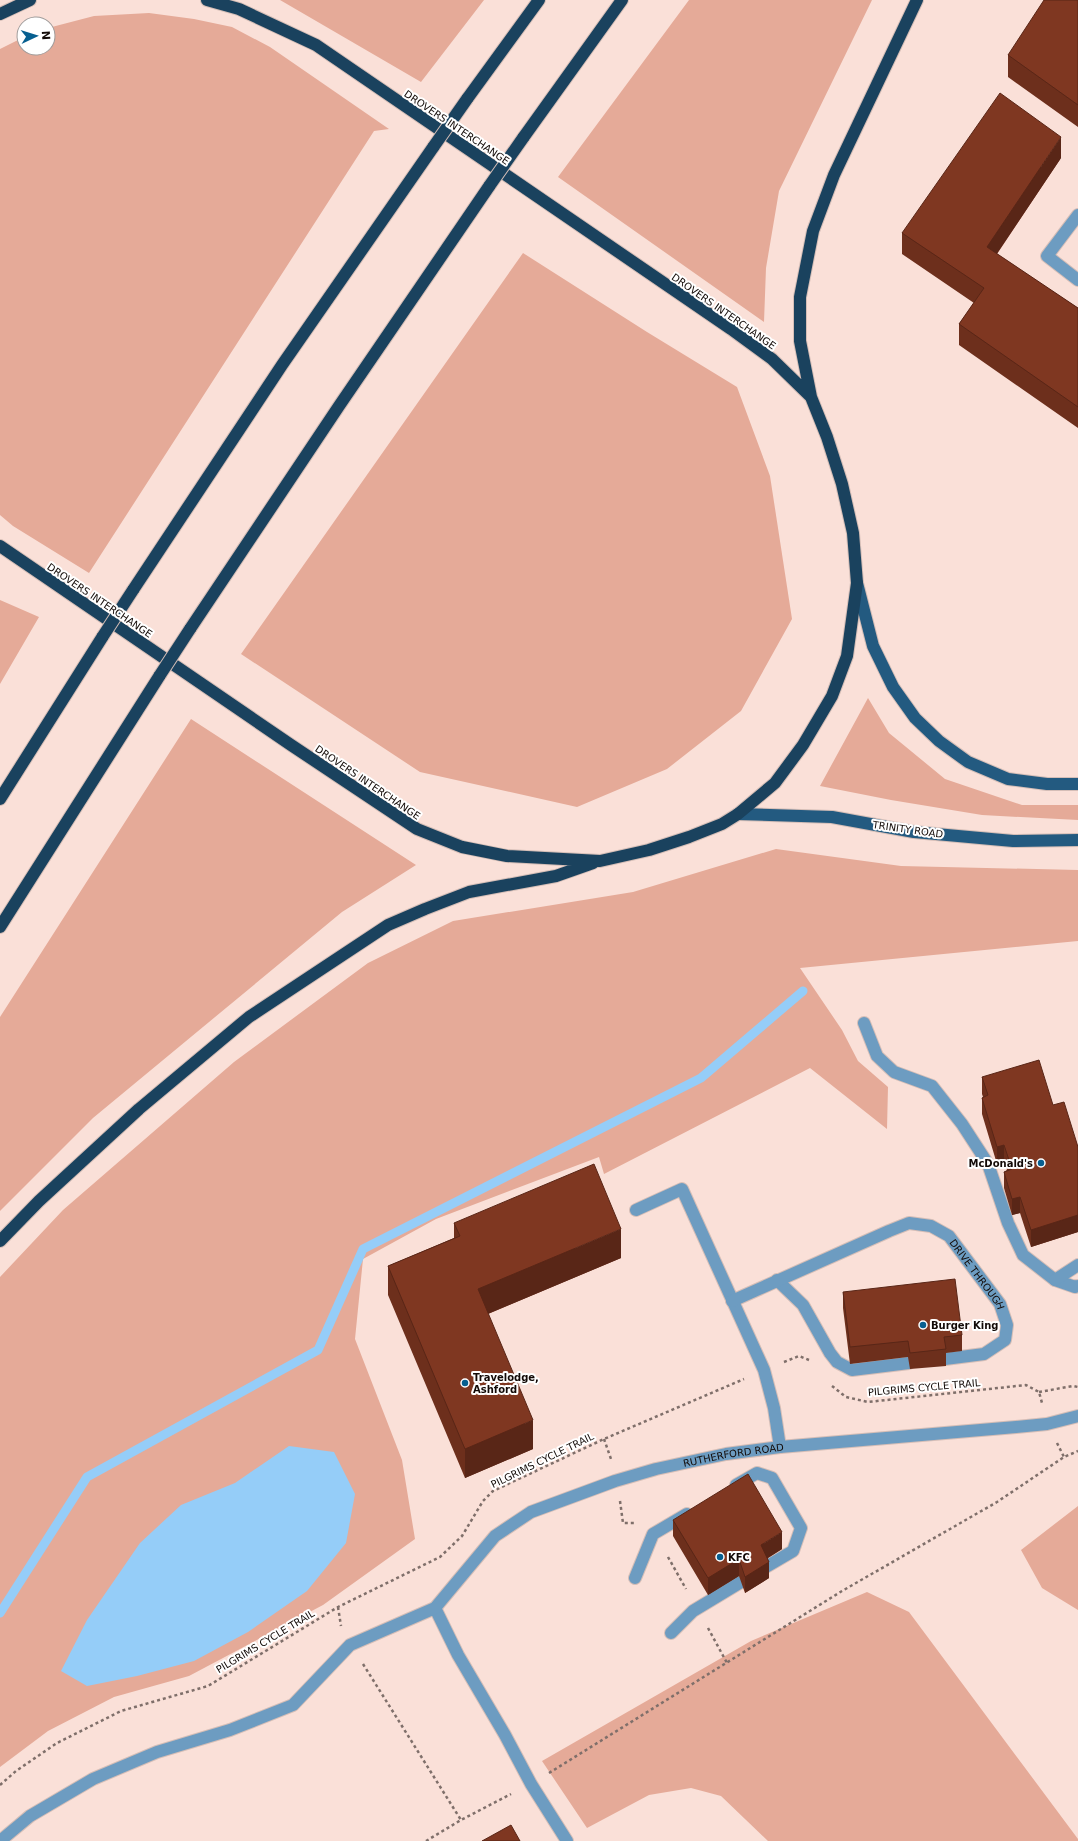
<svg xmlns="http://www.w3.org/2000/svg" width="1078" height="1841" font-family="'DejaVu Sans',sans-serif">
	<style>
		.green { fill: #e5aa98 }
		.water { fill: #95cdf8 }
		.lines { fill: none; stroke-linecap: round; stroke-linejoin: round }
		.stream { stroke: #95cdf8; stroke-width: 9 }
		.lane-casing { stroke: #d5beb7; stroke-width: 14 }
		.primary-casing { stroke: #d5beb7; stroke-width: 14 }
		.highway-casing { stroke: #d5beb7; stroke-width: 14 }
		.path { stroke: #7f6f6a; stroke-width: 2.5; stroke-dasharray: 3 3; stroke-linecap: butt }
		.lane { stroke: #6d9cc1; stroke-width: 12 }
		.primary { stroke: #235a80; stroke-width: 12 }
		.highway { stroke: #1a425e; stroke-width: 12 }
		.highway-bridge-casing { stroke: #d5beb7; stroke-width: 14; stroke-linecap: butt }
		.highway-bridge { stroke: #1a425e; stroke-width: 12 }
		.wall { fill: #6d2f1c }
		.shaded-wall { fill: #592617 }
		.building { fill: #7f3721; stroke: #592617 }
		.poi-dot { fill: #075f90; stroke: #fff; stroke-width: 1.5 }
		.labels { text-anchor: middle; stroke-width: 4; stroke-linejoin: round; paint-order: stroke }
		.street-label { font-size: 10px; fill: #120a07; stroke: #fff }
		.poi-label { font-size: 10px; font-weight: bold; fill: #120a07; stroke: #fff; text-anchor: start }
	</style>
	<rect width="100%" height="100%" fill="#fae0d8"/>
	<path class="green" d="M280,0H484L421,82Z
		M689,0H872L779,191L766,268L764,322L558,177Z
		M149,13L194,19L232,27L270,47L389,129L374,131L89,573L13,526L0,515V49L24,37V48H48V28L94,16Z
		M523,253L647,332L737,387L770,476L792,619L741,711L667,769L577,807L420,772L241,654Z
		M0,600L39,617L0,684Z
		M868,698L889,733L945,779L1022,805H1078V820L982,815L891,800L820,786Z
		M191,719L416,865L342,912L93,1118L0,1211V1017Z
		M776,849L901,866L1078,870V941L800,968L842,1030L858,1061L888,1087L887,1129L810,1068L604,1174L599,1157L436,1219L363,1259L355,1339L402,1460L415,1539L323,1605L189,1676L114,1697L48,1731L0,1767V1277L63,1210L234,1062L368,963L453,921L633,892Z
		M1078,1506V1610L1042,1588L1021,1550Z
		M867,1592L909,1612L1078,1839V1841H768L721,1796L691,1788L649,1795L587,1828L542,1761L751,1641Z"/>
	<path class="water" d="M289,1446L334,1452L355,1494L346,1543L307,1591L248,1632L194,1661L137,1676L87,1686L61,1671L87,1620L140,1543L181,1505L235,1483Z"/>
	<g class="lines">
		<path class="stream" d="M0,1613L87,1477L318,1350L363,1249L701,1078L803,991"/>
		<g class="lane-casing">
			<g id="lane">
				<path d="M1078,215L1047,256L1078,280"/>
				<path d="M864,1023L877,1056L894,1072L932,1086L962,1124L988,1164L1008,1223L1023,1255L1055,1280L1075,1287L1078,1286"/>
				<path d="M636,1210L682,1189L764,1370L774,1408L780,1447"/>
				<path d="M777,1280L803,1305L830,1353L837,1362L852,1370L909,1363"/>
				<path d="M1055,1280L1078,1265"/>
				<path id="s1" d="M732,1301L889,1231L909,1223L931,1226L949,1236L1000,1304L1007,1325L1005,1340L984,1354L945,1359"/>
				<path d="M736,1485L757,1473L772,1478L801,1528L793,1551L764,1568"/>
				<path d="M635,1578L653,1534L687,1514"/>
				<path d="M435,1608L458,1655L505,1735L531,1784L567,1841"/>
				<path d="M671,1633L693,1611L741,1582"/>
				<path id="s2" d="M0,1841L30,1816L93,1779L157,1752L230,1730L293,1705L350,1645L435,1608L495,1536L531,1512L615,1481L656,1469L726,1454L780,1447L1016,1427L1047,1424L1078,1416"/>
			</g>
		</g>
		<g class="primary-casing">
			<path id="primary" d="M857,583L873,646L893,687L915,718L939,741L968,762L1008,779L1047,784H1078
				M738,814L832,817L914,832L1013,841L1078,840"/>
		</g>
		<g class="highway-casing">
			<path id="highway" d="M0,14L30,0
				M467,99L539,0
				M523,138L622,0
				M811,397L800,341V297L813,231L834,175L917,0
				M0,546L291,745L417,829L462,847L507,856L600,861L649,850L689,837L722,824L738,814L775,783L803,745L832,696L847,656L857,583L853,533L842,484L827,437L811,397L772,359L731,329L316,45L239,9L207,0
				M133,590L282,365L434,146
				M190,629L339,406L490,185
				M0,799L103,636
				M0,927L160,675
				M0,1241L39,1201L139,1109L249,1017L388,925L425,909L469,892L556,876L593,863"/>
		</g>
		<path class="path" d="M784,1362L799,1356L809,1360
			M832,1386L846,1397L868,1402L1026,1385L1039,1392L1042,1403
			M1039,1392L1073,1386L1078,1387
			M604,1439L611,1459
			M1057,1443L1064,1457
			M620,1501L623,1523H635
			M668,1557L686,1589
			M338,1607L341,1626
			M708,1628L727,1663
			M363,1664L461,1820
			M549,1773L842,1591L997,1502L1064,1457L1078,1451
			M0,1785L16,1771L57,1743L121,1711L208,1686L338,1607L440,1557L462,1536L483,1501L493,1491L604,1439L744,1379
			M426,1841L461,1820L511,1794"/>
		<use href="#lane" class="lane"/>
		<use href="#primary" class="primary"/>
		<use href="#highway" class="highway"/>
		<g class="highway-bridge-casing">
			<path id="highway-bridge" d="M434,146L467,99
				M490,185L523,138
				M103,636L133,590
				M160,675L190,629"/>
		</g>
		<use href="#highway-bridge" class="highway-bridge"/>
	</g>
	<path class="wall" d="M1078,0V127L1008,77V55Z
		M1061,158L997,254L1078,308V428L959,345V324L974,303L902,254V233Z
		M982,1077L1053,1105L1078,1147V1232L1031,1247L1020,1213L1012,1215L1004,1188V1172L1007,1170L1004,1162L997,1164L982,1114V1098L983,1097L982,1094Z
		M454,1223L621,1258L488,1314L533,1449L465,1478L388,1295V1266L454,1238Z
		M843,1292L962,1335V1351L946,1353V1366L910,1369L908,1357L850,1364L843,1308Z
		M673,1520L782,1549L768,1558L769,1578L745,1593L739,1576L708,1595L673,1536Z"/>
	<path class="shaded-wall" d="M1061,137V158L987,268V247Z
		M1004,1145V1162L997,1164V1147Z
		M1020,1197V1213L1012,1215V1199Z
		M1078,1215V1232L1031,1247V1230Z
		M621,1229V1258L478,1318V1289Z
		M533,1420V1449L465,1478V1449Z
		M782,1532V1549L761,1562V1545Z
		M739,1559V1576L708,1595V1578Z
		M769,1562V1578L745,1593V1577Z"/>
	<path class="building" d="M1044,0H1078V105L1008,55Z
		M1000,93L1061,137L987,247L1078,308V407L959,324L984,288L902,233Z
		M1039,1060L1053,1105L1064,1102L1078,1147V1215L1031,1230L1020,1197L1012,1199L1004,1172L1012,1169L1004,1145L997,1147L982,1098L988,1095L982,1077Z
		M594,1164L621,1229L478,1289L533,1420L465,1449L388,1266L460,1236L454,1223Z
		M955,1279L962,1335L944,1337L946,1349L910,1353L908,1341L850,1347L843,1292Z
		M748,1474L782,1532L761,1545L769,1562L745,1577L739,1559L708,1578L673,1520Z
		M511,1825L520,1841H482Z"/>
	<g class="poi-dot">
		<circle cx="1041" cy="1163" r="4"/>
		<circle cx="923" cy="1325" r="4"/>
		<circle cx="465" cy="1383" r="4"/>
		<circle cx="720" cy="1557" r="4"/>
	</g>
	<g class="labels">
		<g class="street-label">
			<text transform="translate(457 127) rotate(34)" y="4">DROVERS INTERCHANGE</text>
			<text transform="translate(724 311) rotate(35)" y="4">DROVERS INTERCHANGE</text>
			<text transform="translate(100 600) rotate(34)" y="4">DROVERS INTERCHANGE</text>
			<text transform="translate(368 782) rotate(34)" y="4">DROVERS INTERCHANGE</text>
			<text transform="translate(908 829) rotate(8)" y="4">TRINITY ROAD</text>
			<text dy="4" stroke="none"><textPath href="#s1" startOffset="284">DRIVE THROUGH</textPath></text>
			<text transform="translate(924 1387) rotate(-5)" y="4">PILGRIMS CYCLE TRAIL</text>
			<text dy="4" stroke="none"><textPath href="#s2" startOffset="849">RUTHERFORD ROAD</textPath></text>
			<text transform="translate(542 1460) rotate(-26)" y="4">PILGRIMS CYCLE TRAIL</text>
			<text transform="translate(265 1641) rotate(-31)" y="4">PILGRIMS CYCLE TRAIL</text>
		</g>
		<g class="poi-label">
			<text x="1033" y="1167" text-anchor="end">McDonald's</text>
			<text x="931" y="1329">Burger King</text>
			<text x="473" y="1381">Travelodge,<tspan x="473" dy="12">Ashford</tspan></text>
			<text x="728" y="1561">KFC</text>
		</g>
	</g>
	<g transform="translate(36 36) rotate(86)"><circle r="19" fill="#ffffff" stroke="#a09d9c"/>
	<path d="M0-3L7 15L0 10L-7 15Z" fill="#075f90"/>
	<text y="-6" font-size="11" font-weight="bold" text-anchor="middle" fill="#120a07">N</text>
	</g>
</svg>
